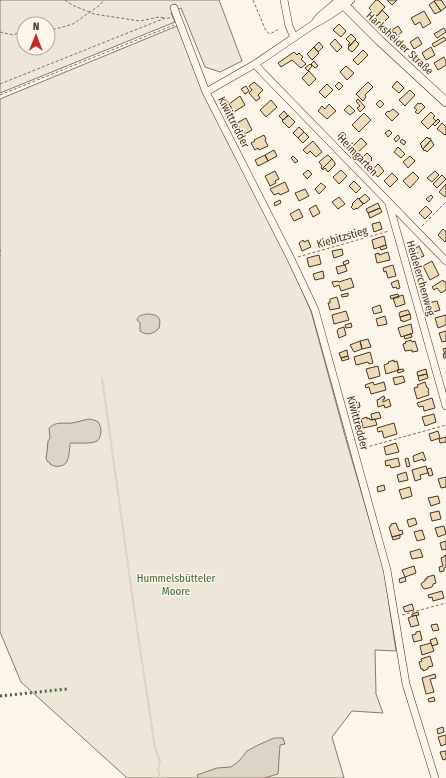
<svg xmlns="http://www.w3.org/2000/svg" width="446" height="778" font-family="'Fira Sans Condensed',sans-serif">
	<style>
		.green { fill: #ede6d9; stroke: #887966; fill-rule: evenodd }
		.water { fill: #dcd4c6; stroke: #887966 }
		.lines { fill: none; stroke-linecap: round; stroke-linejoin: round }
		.stream { stroke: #dcd4c6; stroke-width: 2 }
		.building { fill: #ecdcbc; stroke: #4a3520 }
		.minor-casing { stroke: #4a3520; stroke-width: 8 }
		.major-casing { stroke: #4a3520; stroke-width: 10 }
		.path { stroke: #7f6f5c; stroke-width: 1; stroke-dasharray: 3 2; stroke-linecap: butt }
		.minor { stroke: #fbf6e9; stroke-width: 7 }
		.major { stroke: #fbf6e9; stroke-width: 9 }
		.hedge { stroke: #436837; stroke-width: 3; stroke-dasharray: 2 3; stroke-linecap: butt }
		.labels { text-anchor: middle; stroke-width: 3; stroke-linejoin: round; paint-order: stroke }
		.street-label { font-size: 11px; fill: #4a3520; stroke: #fbf6e9 }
		.park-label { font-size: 11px; fill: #436837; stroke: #fbf6e9 }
	</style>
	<rect width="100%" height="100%" fill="#fbf6e9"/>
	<path class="green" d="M0,0H219L242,61L220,72L205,67L181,8L171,13L175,22L0,93ZM24,24H48V48H24Z
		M177,26L296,277L311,311L345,436L384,570L396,651L375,650L376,694L383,713L352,711L332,737L344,778H126V777L21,682L0,632V99Z"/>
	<path class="water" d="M147,314C157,314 162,317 159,328C154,334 147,336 140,331V323L137,320C138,315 142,315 147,314Z
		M89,419C93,420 96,420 98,422C102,427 102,437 97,441C92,444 77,443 71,443L70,444C69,452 70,465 60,466C56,467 53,466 50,464V463L47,461L46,458L47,452L48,441L50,438L49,428C56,421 64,424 72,423C78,422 84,420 89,419Z
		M274,738H283L285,744L280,745L278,774L264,778H198L197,775L217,768L231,767L239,761L247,751L256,746Z"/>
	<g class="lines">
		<path class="stream" d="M102,378L135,615L155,748L160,761L158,769L160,778"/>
	</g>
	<path class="building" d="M376,0H378L385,7L377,16L369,8Z
		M387,0H397L392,5Z
		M436,0H441L446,7L441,11L434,1Z
		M434,1L441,11L435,14L429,5Z
		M382,10L389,17L383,23L376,17Z
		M424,11L431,23L423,28L420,22L415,25L411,18Z
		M339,24L346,31L341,37L333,30Z
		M398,26L402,32L397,36L395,32L393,33L392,30Z
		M444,28L446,32L437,38L434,34Z
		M351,34L356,39L350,46L348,45L350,43L346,39Z
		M418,37L422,44L414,49L410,42Z
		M444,37L446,40L434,47L432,44Z
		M335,39L342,47L337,52L330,44Z
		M355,40L359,44L356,48L352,52L348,49L349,46Z
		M319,42L323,47L318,52L314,47Z
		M314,47L319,53L312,60L307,54Z
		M431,47L435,55L426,60L422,53Z
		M363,50L368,55L358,65L353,60Z
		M294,52L297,55L299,53L303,57L301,59L306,64L301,68L292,60L281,67L278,63Z
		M444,57L446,61V65L438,70L434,63Z
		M314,61L318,66L315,68L311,64Z
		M310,64L312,66L308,71L305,68Z
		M346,66L354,73L347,80L340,72Z
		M309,71L316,79L309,86L302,78Z
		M397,81L404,88L399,93L392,87Z
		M254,82L263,90L258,95L260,98L256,101L249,93L252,90L249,86Z
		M339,82L343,86L339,90L335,86Z
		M368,82L373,87L365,95L366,97L363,101L356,94Z
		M327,84L333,90L325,98L319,92Z
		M246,86L249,91L245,94L241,89Z
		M410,90L415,95L405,106L399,100Z
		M240,96L245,105L234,112L229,104Z
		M358,99L365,107L360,112L357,108L360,106L356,101Z
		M271,100L277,107L266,117L260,110Z
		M380,100L384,104L380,108L376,104Z
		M418,103L420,104L421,103L425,107L418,114L415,112L417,110L414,108Z
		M329,104L336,111L327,119L318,111L322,106L325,109Z
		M349,105L355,111L350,115L344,110Z
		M393,109L399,114L392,121L385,114L388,111L389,112Z
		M284,111L288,116L283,120L279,116Z
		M431,112L435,116L433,118L436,121L428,129L421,122Z
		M364,113L371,120L359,132L352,125Z
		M288,115L295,122L289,128L282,121Z
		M246,118L252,130L243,135L237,123Z
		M438,119L440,121L435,126L433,124Z
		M442,123L446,127V134L445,135L437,129Z
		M299,127L304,132L298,138L293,133Z
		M389,130L392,133L388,137L385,133Z
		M304,132L309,137L303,143L298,138Z
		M343,132L346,135L341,140L338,136Z
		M264,135L266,139L265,140L268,146L259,150L258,148L255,150L251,143L255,141L254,140Z
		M398,135L400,138L396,142L394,139Z
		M427,137L429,139L430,138L431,140L423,149L421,147L422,146L420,144Z
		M361,138L367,144L357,153L352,147Z
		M402,139L406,142L404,145L400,142Z
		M431,140L434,145L427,152L425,150L424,151L423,149Z
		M313,141L322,152L316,157L310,151L307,154L303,150Z
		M398,147L405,154L401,158L394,152Z
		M274,150L277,156L268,161L265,155Z
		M367,153L372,158L371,159L372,160L370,162L369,161L367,163L362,158Z
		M265,155L268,161L258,166L255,160Z
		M328,155L332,159L322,169L321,167L322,166L319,162L326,156Z
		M293,156L298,161L295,163L291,158Z
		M410,156L415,161L408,168L403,162Z
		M332,159L335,163V165L328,172L325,168L323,170L322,169Z
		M378,164L380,166L384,171L378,177L371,171Z
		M308,170L312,174L307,179L303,174Z
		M341,170L347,176L339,184L333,177Z
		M275,171L279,179L275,181L276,183L270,186L265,176Z
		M435,171L439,175L432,182L427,178Z
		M413,172L419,178L410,188L403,181Z
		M392,173L398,179L390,187L384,181Z
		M442,175L446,179L437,188L433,184Z
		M354,181L361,188L356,193L349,186Z
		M285,182L289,191L280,195L279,193L274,195L270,189Z
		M321,183L326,187L319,194L315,189Z
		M446,184V195L445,197L439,192Z
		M305,189L309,196L299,201L295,193Z
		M365,194L370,199L364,204L359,199Z
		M431,195L433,197L429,202L426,199Z
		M339,197L345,204L338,209L332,202Z
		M358,198L363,204L357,209L356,208L354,210L351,207L353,205L352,204Z
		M280,200L281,203L275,206L274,203Z
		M378,203L380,208L368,213L366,209Z
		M316,205L320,213L313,217L309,209Z
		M426,206L432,212L425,219L419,213Z
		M380,208L382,212L370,218L368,213Z
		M299,209L303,217L294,221L290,214Z
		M380,222L382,229L374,232L372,224Z
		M443,229L446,232V241L445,242L438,235Z
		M355,230L357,236L350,238L348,232Z
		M384,236L386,245L374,249L372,240Z
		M303,240L304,242L308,240L311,247L302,251L299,243Z
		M386,245L387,248L381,250L380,247Z
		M419,246L424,256L417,259L413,250Z
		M342,249L343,255L334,258L332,251Z
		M388,252L390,260L377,263L375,254L379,253V255Z
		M319,255L321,264L309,267L307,258Z
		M348,260L349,263L344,265L343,262Z
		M432,261L439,275L430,280L423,266Z
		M345,265L347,271L338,274L336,267Z
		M393,265L396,276L388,278L386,271L384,272L383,268Z
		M323,271L324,278L315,280L313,274Z
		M351,278L354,287L341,291L339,285L334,287L332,282L338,281L339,282Z
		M398,280L400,288L397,289L396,287L393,288L391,283Z
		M443,280L444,282H446V290L441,293L437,288L434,290L432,287Z
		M348,293V296L342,297L341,295Z
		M398,294L399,297L391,299L390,296Z
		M403,295L405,304L396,307L393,298Z
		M337,297L340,308L330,310L328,303H330V299Z
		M437,301L440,310L431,313L428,303Z
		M380,305L382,312L374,314L372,308Z
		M408,310L410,314L400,317L399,314L400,312Z
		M346,311L349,320L334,324L332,315Z
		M410,314L411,319L403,322L402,320L401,321L400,317Z
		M446,315V325L438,328L435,318Z
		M385,316L387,324L378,326L376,319Z
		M351,323L352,327L346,328L345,325Z
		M411,324L413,333L401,337L398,328Z
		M344,327L346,335L339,338L337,331L338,330V329Z
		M446,331V341L442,342L439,333Z
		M411,334L412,337L405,339L404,336Z
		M368,339L371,347L362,349L360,341Z
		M411,340L412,342L415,341L418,351L412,352V350L405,351L403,344L406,343L405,342Z
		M360,341L362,349L354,352L350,345Z
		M446,348V358H444L443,354H445L443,349Z
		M347,350L348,356L341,358L339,353Z
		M370,352L373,363L369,364L368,362L356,365L354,357Z
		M348,356L349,359L342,361L341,358Z
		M394,360V362L397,361L399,370L386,374L384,365L389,363L388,362Z
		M378,366L380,376L369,379L366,369Z
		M403,369L404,371L398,373L397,370Z
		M426,369L427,374L418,376L417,372Z
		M427,374L428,378L419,381L418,376Z
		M403,376L405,382L395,385L393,378Z
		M373,382L374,385L384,382L386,390L371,394L369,387L366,388L365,385Z
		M425,382L427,388H428L429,390L428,391L429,395L417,399L414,388L418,387L417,385Z
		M384,396L385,399H383V402L389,399L391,406L385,408L384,405L378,407L377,400L380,399V398Z
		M432,398L435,408L424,411L423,406L419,407L417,403Z
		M359,402L360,407L355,409L353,403Z
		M379,412L381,418L372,420L371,414Z
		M434,414L436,422L425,426L422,417Z
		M367,417V419L369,418L370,420L375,419L377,425L363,428L361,419Z
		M394,423L397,434L384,438L382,431L378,432L377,428Z
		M438,431L440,438L431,441L429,434Z
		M446,437V442L440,443L439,439Z
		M396,443L399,452L386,455L384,447Z
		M423,452L426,460L423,461V459L414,462L413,456Z
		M398,458L400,466L391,468L390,465L386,466L385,461Z
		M408,458L410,466L407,467L405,459Z
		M426,466L428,473L420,475L421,479L415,481L412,470Z
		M431,468L433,475L429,476L427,469Z
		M406,472L408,480L399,482L397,475Z
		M446,477V487L441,488L438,479Z
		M384,485L385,490L378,492L377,487Z
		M410,487L412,496L402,499L399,490Z
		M438,496L440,503L431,506L428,498Z
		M439,511L441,519L432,521L430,513Z
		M415,518L417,524L409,527L407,520Z
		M396,523L399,531L402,530L403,534L392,537L389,527L391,526V524Z
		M444,526L446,534L438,537L435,528Z
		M422,530L425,539L417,541L414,532Z
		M400,535V538L393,540L392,537Z
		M446,541V549L442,550L440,543Z
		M420,549L423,557L412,559L410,552Z
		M446,555V567L444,568V571L440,572L439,567L443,566L441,558L444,557V556Z
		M414,566L416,573L405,577L402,570Z
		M434,575L436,583L433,584V585L432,587L425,589L423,588L421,584L423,582L425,581V579H427V577Z
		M405,577L406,581L400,583L399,579Z
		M442,591L444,598L433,601L432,597L429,598L428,595Z
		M412,604L414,610L405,612L403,607Z
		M418,612L419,615L412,616V614Z
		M416,615L419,625L411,627L408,618Z
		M437,624L439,630L433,631L431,625Z
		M420,631L422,640L414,642L412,635L416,634V632Z
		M436,638L438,644L432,646L430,640Z
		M431,643L434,651L422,655L420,646Z
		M430,656L433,666L428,667V669L423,671V669H421L419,662L422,661L421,659Z
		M435,674L436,678L430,679L434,692L426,694L422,678Z
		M434,697L435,701L429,702L428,699Z
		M443,727L444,732L438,734L437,729Z
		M446,735V745V744L441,746L438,737Z
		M446,751V759L443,760L440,752Z"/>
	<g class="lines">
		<g class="minor-casing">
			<path id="minor" d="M284,0L289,26L294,37
				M174,8L206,92L291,259L315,310L387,570L406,684L435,778
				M314,24L319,17L339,0
				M255,64L261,71L446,261
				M206,92L255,64L314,24C328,18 339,9 351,0
				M389,204L446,406"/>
		</g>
		<g class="major-casing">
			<path id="major" d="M339,0L380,41L446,102"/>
		</g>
		<path class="path" d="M65,0L72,5L94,14L140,21L159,17L165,18
			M253,0L266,31L270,34L279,29
			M48,31L73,24L100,5L104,0
			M0,32L13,35L18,33H24
			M0,84L165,18H170
			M0,95L174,25
			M422,226L446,202
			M0,249V256
			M298,257L389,231
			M360,449L446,425
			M402,615L446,603"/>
		<use href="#minor" class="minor"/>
		<use href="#major" class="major"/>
		<path class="hedge" d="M0,696L67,689"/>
	</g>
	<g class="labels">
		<g class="street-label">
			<text transform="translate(400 43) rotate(43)" y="4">Harksheider Straße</text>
			<text transform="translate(234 122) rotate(63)" y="4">Kiwittredder</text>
			<text transform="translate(358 155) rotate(46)" y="4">Heimgarten</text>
			<text transform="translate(342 237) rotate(-16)" y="4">Kiebitzstieg</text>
			<text transform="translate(421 278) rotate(74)" y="4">Heidelerchenweg</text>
			<text transform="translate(358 423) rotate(75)" y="4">Kiwittredder</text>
		</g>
		<g class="park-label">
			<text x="176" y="582">Hummelsbütteler<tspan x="176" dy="13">Moore</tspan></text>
		</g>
	</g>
	<g transform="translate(36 36) rotate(1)"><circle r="19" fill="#fbf6e9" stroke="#b4a999"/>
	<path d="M0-3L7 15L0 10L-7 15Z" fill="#c62828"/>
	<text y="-6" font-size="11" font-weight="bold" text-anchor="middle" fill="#4a3520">N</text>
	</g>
</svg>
